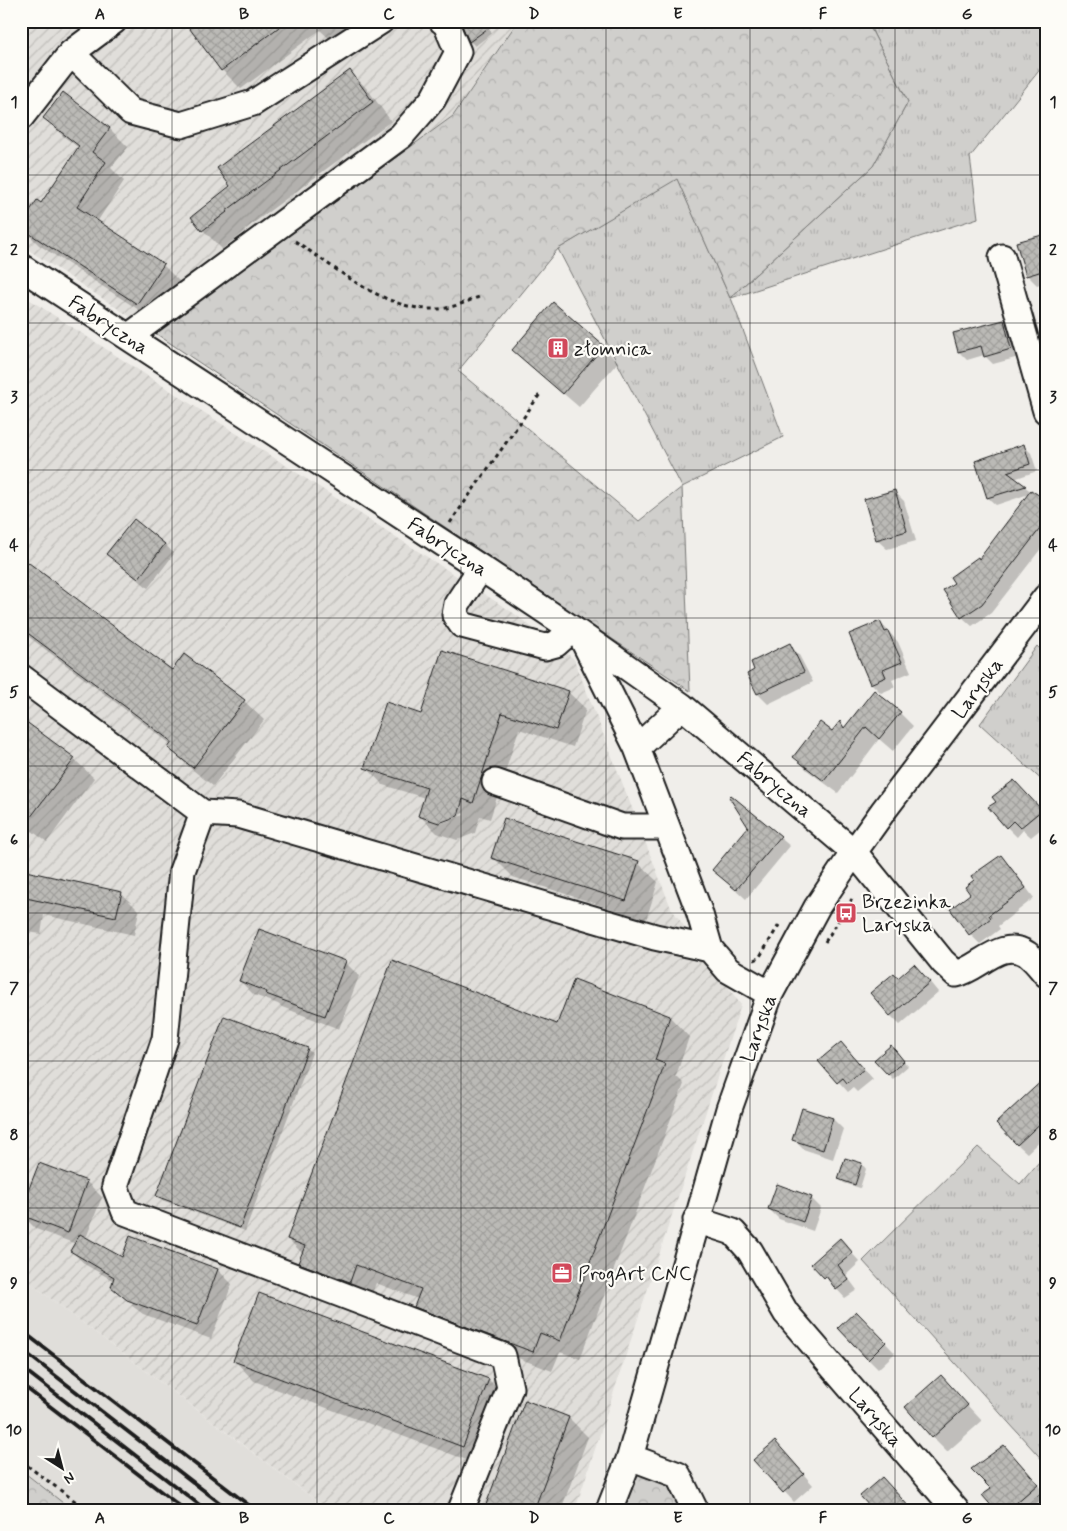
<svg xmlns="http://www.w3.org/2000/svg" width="1067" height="1531" font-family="Mynerve,sans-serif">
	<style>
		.built { fill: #e0deda }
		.industrial { fill: url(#industrial-furrows) }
		.grass { fill: url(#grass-tufts); stroke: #767674 }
		.forest { fill: url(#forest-crowns); stroke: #767674 }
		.shadow { fill: #0003; fill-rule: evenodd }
		.building { fill: url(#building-cross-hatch); stroke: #1c1c1c }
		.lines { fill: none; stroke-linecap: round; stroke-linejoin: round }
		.minor-casing { stroke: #1c1c1c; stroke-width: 29 }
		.path { stroke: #1c1c1c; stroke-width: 3; stroke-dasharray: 4 4; stroke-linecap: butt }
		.minor { stroke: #fdfcf7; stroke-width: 25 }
		.rail { stroke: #1c1c1c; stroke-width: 4 }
		.grid { fill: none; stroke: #1c1c1c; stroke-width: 1; stroke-opacity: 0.55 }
		.labels { text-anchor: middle; stroke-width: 4.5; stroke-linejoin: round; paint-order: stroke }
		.street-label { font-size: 20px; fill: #1c1c1c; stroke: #fdfcf7 }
		.poi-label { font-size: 20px; fill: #1c1c1c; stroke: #fdfcf7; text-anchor: start }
		.neatline { fill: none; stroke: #1c1c1c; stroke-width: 2 }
		.grid-label { font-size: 16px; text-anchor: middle; font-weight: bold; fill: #1c1c1c }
	</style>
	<defs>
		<pattern id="industrial-furrows" width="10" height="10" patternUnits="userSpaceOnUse" patternTransform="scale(1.25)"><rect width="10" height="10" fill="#e0deda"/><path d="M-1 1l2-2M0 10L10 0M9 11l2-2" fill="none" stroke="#c0beba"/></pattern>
		<pattern id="grass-tufts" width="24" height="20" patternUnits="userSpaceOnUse" patternTransform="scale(1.25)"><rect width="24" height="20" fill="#d0cfcc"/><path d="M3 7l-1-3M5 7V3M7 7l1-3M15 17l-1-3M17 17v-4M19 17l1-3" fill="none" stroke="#b2b1af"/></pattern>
		<pattern id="forest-crowns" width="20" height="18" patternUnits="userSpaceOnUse" patternTransform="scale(1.25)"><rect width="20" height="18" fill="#d0cfcc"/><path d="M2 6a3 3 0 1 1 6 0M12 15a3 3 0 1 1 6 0" fill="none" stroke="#b2b1af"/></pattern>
		<pattern id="building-cross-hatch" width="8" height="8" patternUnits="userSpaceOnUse" patternTransform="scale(1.25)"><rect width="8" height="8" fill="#bbbab6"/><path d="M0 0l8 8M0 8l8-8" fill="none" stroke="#a09f9c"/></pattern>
	</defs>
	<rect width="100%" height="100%" fill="#f0eeea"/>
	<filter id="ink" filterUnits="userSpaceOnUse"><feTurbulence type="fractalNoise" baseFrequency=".02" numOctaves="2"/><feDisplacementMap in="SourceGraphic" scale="10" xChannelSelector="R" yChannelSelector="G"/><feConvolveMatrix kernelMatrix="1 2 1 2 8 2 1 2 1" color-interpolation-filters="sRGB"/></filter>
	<g filter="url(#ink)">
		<path class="built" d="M21,1276L285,1477L329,1510H72L21,1470Z"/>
		<path class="industrial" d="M21,21H518L453,116L155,333L21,245Z
			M21,294L512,612L574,659L671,908L741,1005L575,1510H329L21,1276Z"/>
		<path class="grass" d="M867,21H1046V62L970,157L978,218L731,298L783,437L682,487L558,249L677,178L730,298L873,166L908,102Z
			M1037,646L1046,655V784L980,724Z
			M978,1147L1020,1184L1046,1154V1464L863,1261Z
			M1046,1488V1510H1021Z"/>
		<path class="forest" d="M518,21H867L908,102L873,166L730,298L677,179L558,249L458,371L639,521L682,487L690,691L155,333L453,116Z
			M647,1452L686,1464L704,1510H623Z
			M21,1470L72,1510H21Z"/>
		<path class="shadow" d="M186,21H371L338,47L320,30L241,89L222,70Z
			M462,21H484L492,33L475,46L470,41Z
			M350,71L368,90L391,121L244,230L245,231L222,249L203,230L232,187Z
			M63,94L110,129L128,147L111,168L124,181L97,222L163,265L181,283L156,321L39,245L21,227L41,205L79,148L63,136L45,118Z
			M1046,236V290L1040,284L1037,285L1027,275Z
			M1004,321L1012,329L1019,357L993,364L984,355L967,360L959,352L955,334Z
			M603,347L618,362L579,407L529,364Z
			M1024,446L1031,453L1037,471L1014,479L1046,502V542L991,613L972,626L962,617L945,591L956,584L979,560L1029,494L996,505L988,498L976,462Z
			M894,491L904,501L916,541L887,549L877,540Z
			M165,544L174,554L148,588L108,554Z
			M21,559L172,672L184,656L244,701L264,720L213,786L189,767L169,748L172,745L21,631Z
			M880,622L898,642L911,672L892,680L895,687L881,693L871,683Z
			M790,645L799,655L813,682L768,704L758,694L748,674Z
			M568,692L586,709L573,747L519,729L490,819L480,816L475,833L457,840L437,833L420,816L425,798L383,785L366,767L422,715ZM463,813L464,815L439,824V822Z
			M900,713L913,726L893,751L879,739L838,793L807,770L795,757L832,733L840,723L845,728Z
			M74,759L94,778L47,842L21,823Z
			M1024,791L1046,815V825L1031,837L1023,830L1017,837L1007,827Z
			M731,797L790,846L746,899L714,870L749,827Z
			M1001,856L1010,866L1034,898L998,926L1000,929L980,944L970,934L972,895Z
			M493,857L638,863L658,882L646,920L513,877Z
			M21,871L121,893L139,911L134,935L44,915L41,934L21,931Z
			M345,962L359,976L339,1029L282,1007L278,1004L254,995L240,981Z
			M924,975L938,992L900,1025L890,1015L898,979Z
			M574,981L670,1017L689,1037L676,1076L684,1084L580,1359L560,1352L552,1371L435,1326L416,1306L418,1299L376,1283L369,1301L319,1282L300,1262L303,1254L288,1239L558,1025Z
			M307,1049L312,1053L245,1231L162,1200L158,1196Z
			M895,1052L908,1066L893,1079L888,1074Z
			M850,1053L873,1079L857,1092L853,1088L848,1092L820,1061Z
			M1046,1078V1135L1027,1153L1017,1144Z
			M803,1110L833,1119L843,1129L833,1159L803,1149L793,1139Z
			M862,1164L866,1169L860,1188L844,1183L839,1179Z
			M87,1182L102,1197L86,1238L122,1259L218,1270L232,1284L211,1339L143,1314L131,1305L133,1303L125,1297V1299L112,1286L114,1281L86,1265L71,1251L76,1244L36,1229L21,1214Z
			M811,1198L821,1208L813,1231L779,1219L769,1209Z
			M848,1249L860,1262L846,1275L857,1290L845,1298L813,1264Z
			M866,1322L895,1353L878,1369L868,1359Z
			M235,1361L489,1380L508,1399L483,1466L254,1381Z
			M941,1377L982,1421L947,1452L932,1437Z
			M569,1418L588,1437L561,1510H485Z
			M784,1452L813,1485L794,1502L755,1460Z
			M1014,1456L1046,1495L1029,1510H996L993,1489Z"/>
		<path class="building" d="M184,21H287L221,71Z
			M460,21H498L469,42Z
			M350,70L373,102L226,211L227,212L202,231L191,217L230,186L217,168Z
			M63,92L110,128L92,152L106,162L77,207L164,264L137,304L21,228V224L37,200L41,203L79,146L43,118Z
			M1046,234V270L1026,276L1016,242Z
			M553,302L604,346L563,394L512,350Z
			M1004,320L1011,349L984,357L981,346L958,352L953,333Z
			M1024,444L1030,464L1007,472L1026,486L987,498L975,461Z
			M895,490L907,531L876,540L864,499Z
			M1031,490L1046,500V521L982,604L961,618L943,590L954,583L950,577L978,557L979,559Z
			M134,519L165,544L138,579L106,554Z
			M21,557L172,670L184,654L245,700L193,768L168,748L172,742L21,628Z
			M880,621L885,632L888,631L902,662L883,670L886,677L870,684L849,634Z
			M790,643L804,672L757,694L747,674L754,670L751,662Z
			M442,650L569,691L556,730L502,713L473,803L463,799L458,816L439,823L418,816L427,788L364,768L386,702L421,714Z
			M874,690L901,712L879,739L866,727L824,781L793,757L820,722L832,731L840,721L844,728Z
			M21,718L75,758L21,830Z
			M1014,780L1042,810L1020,828L1013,821L1006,828L988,807L996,802L992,797Z
			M731,795L781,836L736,890L712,870L748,827L729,797Z
			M504,818L639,861L626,901L491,858Z
			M1001,855L1026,888L989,915L991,918L969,935L950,909L970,894L965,887L974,880L971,876Z
			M21,870L122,892L116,917L21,897Z
			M259,929L346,961L325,1016L266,994L267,992L239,981Z
			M392,960L557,1024L574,979L670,1016L655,1060L665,1064L560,1341L540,1333L533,1352L414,1307L421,1289L356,1265L350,1282L298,1263L305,1246L287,1239Z
			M914,964L930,982L890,1016L870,993L894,973L898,978Z
			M224,1016L308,1048L240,1228L156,1196Z
			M841,1042L864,1069L847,1083L843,1078L837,1083L818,1061Z
			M891,1045L904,1061L888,1075L874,1060Z
			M1046,1077V1118L1017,1145L996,1123Z
			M802,1108L833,1118L823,1150L792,1140Z
			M845,1158L862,1163L855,1185L838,1179Z
			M39,1163L87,1181L68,1233L21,1215V1209Z
			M777,1184L812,1197L803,1222L768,1209Z
			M80,1234L122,1257L130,1236L218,1269L197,1326L127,1300L111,1287L114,1277L70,1251Z
			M840,1238L853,1253L838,1265L849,1280L836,1290L826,1276L824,1278L811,1264Z
			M259,1293L489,1379L463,1447L233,1361Z
			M856,1311L886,1342L868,1360L838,1328Z
			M941,1375L968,1405L932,1438L905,1407Z
			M525,1400L569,1417L534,1510H484Z
			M775,1441L804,1474L783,1493L753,1460Z
			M1004,1445L1038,1484L1008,1510H995L982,1495L991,1489L971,1469Z
			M882,1477L912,1510H873L860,1496Z"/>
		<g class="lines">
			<g class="minor-casing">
				<path id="minor" d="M71,53L131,112L181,125L253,103L381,21
					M21,117L71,53L114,21
					M1002,257L1046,411
					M21,267L481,568L580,634L682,706L854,852L943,962L956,974C979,969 1002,937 1027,954C1034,959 1040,967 1046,974
					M128,337L401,136L433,99L458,52L446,24L442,21
					M481,568L457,604L455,615L462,625L545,647L556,644L573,629
					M582,638L637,748L699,911L710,949L728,970L770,994
					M21,677L203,813
					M637,748L682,706
					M495,782L622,827H667
					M696,1220L733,1232L750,1251L786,1313L956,1510
					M630,1457L678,1475L695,1510
					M461,1510L510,1388L503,1356L125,1212L115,1186L165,1039L182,871L203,813L238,815L655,937L710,949
					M609,1510L630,1457L729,1109L770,994L817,907L854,852L884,810L1046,597"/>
			</g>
			<path class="path" d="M295,241C338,269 391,317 446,308C457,306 468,301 479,297
				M450,523L540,394
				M825,942L852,899
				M754,960L759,958L779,925
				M21,1461L87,1510"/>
			<use href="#minor" class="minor"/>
			<path class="rail" d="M21,1330L255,1510
				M21,1349L229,1510
				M21,1367L206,1510
				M21,1384L185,1510"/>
		</g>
	</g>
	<path class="grid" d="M172,21V1510M317,21V1510M461,21V1510M606,21V1510M750,21V1510M895,21V1510M21,175H1046M21,323H1046M21,470H1046M21,618H1046M21,766H1046M21,913H1046M21,1061H1046M21,1208H1046M21,1356H1046"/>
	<defs>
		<g id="building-square" transform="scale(1.125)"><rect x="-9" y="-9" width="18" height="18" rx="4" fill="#d1495b" stroke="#fdfcf7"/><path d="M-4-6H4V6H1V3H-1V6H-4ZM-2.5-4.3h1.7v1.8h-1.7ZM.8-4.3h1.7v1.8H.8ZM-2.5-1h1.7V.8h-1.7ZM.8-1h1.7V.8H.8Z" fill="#fff"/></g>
		<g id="bus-square" transform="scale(1.125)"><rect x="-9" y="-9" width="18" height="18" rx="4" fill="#d1495b" stroke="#fdfcf7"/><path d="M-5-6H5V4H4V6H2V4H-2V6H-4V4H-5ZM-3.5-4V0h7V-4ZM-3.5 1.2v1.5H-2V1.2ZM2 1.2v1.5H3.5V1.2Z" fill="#fff"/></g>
		<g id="office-square" transform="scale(1.125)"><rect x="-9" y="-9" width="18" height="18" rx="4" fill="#d1495b" stroke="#fdfcf7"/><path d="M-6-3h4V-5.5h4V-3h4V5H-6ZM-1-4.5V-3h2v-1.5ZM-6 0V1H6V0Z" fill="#fff"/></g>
	</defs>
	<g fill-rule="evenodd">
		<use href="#building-square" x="558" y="348"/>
		<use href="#bus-square" x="846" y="913"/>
		<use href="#office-square" x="562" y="1273"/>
	</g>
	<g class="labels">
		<g class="street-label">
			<text transform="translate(109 324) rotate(33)" y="7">Fabryczna</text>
			<text transform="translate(448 546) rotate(33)" y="7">Fabryczna</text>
			<text transform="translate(977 688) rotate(-53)" y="7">Laryska</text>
			<text transform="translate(775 784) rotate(40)" y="7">Fabryczna</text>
			<text transform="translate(758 1028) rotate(-70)" y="7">Laryska</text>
			<text transform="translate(876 1417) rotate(49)" y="7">Laryska</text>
		</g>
		<g class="poi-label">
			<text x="574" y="355">złomnica</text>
			<text x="862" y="908">Brzezinka<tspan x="862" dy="23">Laryska</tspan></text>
			<text x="578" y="1280">ProgArt CNC</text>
		</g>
	</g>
	<rect width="1067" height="1531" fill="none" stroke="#fdfcf7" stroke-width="55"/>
	<g transform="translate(62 1468) rotate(144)" stroke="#fdfcf7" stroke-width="4" paint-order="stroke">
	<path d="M0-4L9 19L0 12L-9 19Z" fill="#1c1c1c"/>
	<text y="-8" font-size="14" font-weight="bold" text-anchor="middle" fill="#1c1c1c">N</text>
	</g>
	<rect x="28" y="28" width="1012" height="1476" class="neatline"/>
	<g class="grid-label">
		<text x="100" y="19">A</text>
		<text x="244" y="19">B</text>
		<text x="389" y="19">C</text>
		<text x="534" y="19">D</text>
		<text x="678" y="19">E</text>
		<text x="823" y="19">F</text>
		<text x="967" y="19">G</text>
		<text x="14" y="107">1</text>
		<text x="1053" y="107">1</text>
		<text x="14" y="255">2</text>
		<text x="1053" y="255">2</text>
		<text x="14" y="402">3</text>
		<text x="1053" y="402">3</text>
		<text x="14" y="550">4</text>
		<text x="1053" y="550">4</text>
		<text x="14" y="697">5</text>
		<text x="1053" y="697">5</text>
		<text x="14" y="845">6</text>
		<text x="1053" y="845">6</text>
		<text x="14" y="993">7</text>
		<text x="1053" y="993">7</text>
		<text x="14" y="1140">8</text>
		<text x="1053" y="1140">8</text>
		<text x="14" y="1288">9</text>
		<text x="1053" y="1288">9</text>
		<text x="14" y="1435">10</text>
		<text x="1053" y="1435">10</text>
		<text x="100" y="1523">A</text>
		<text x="244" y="1523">B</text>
		<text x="389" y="1523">C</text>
		<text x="534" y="1523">D</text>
		<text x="678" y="1523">E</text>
		<text x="823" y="1523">F</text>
		<text x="967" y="1523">G</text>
	</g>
</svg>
